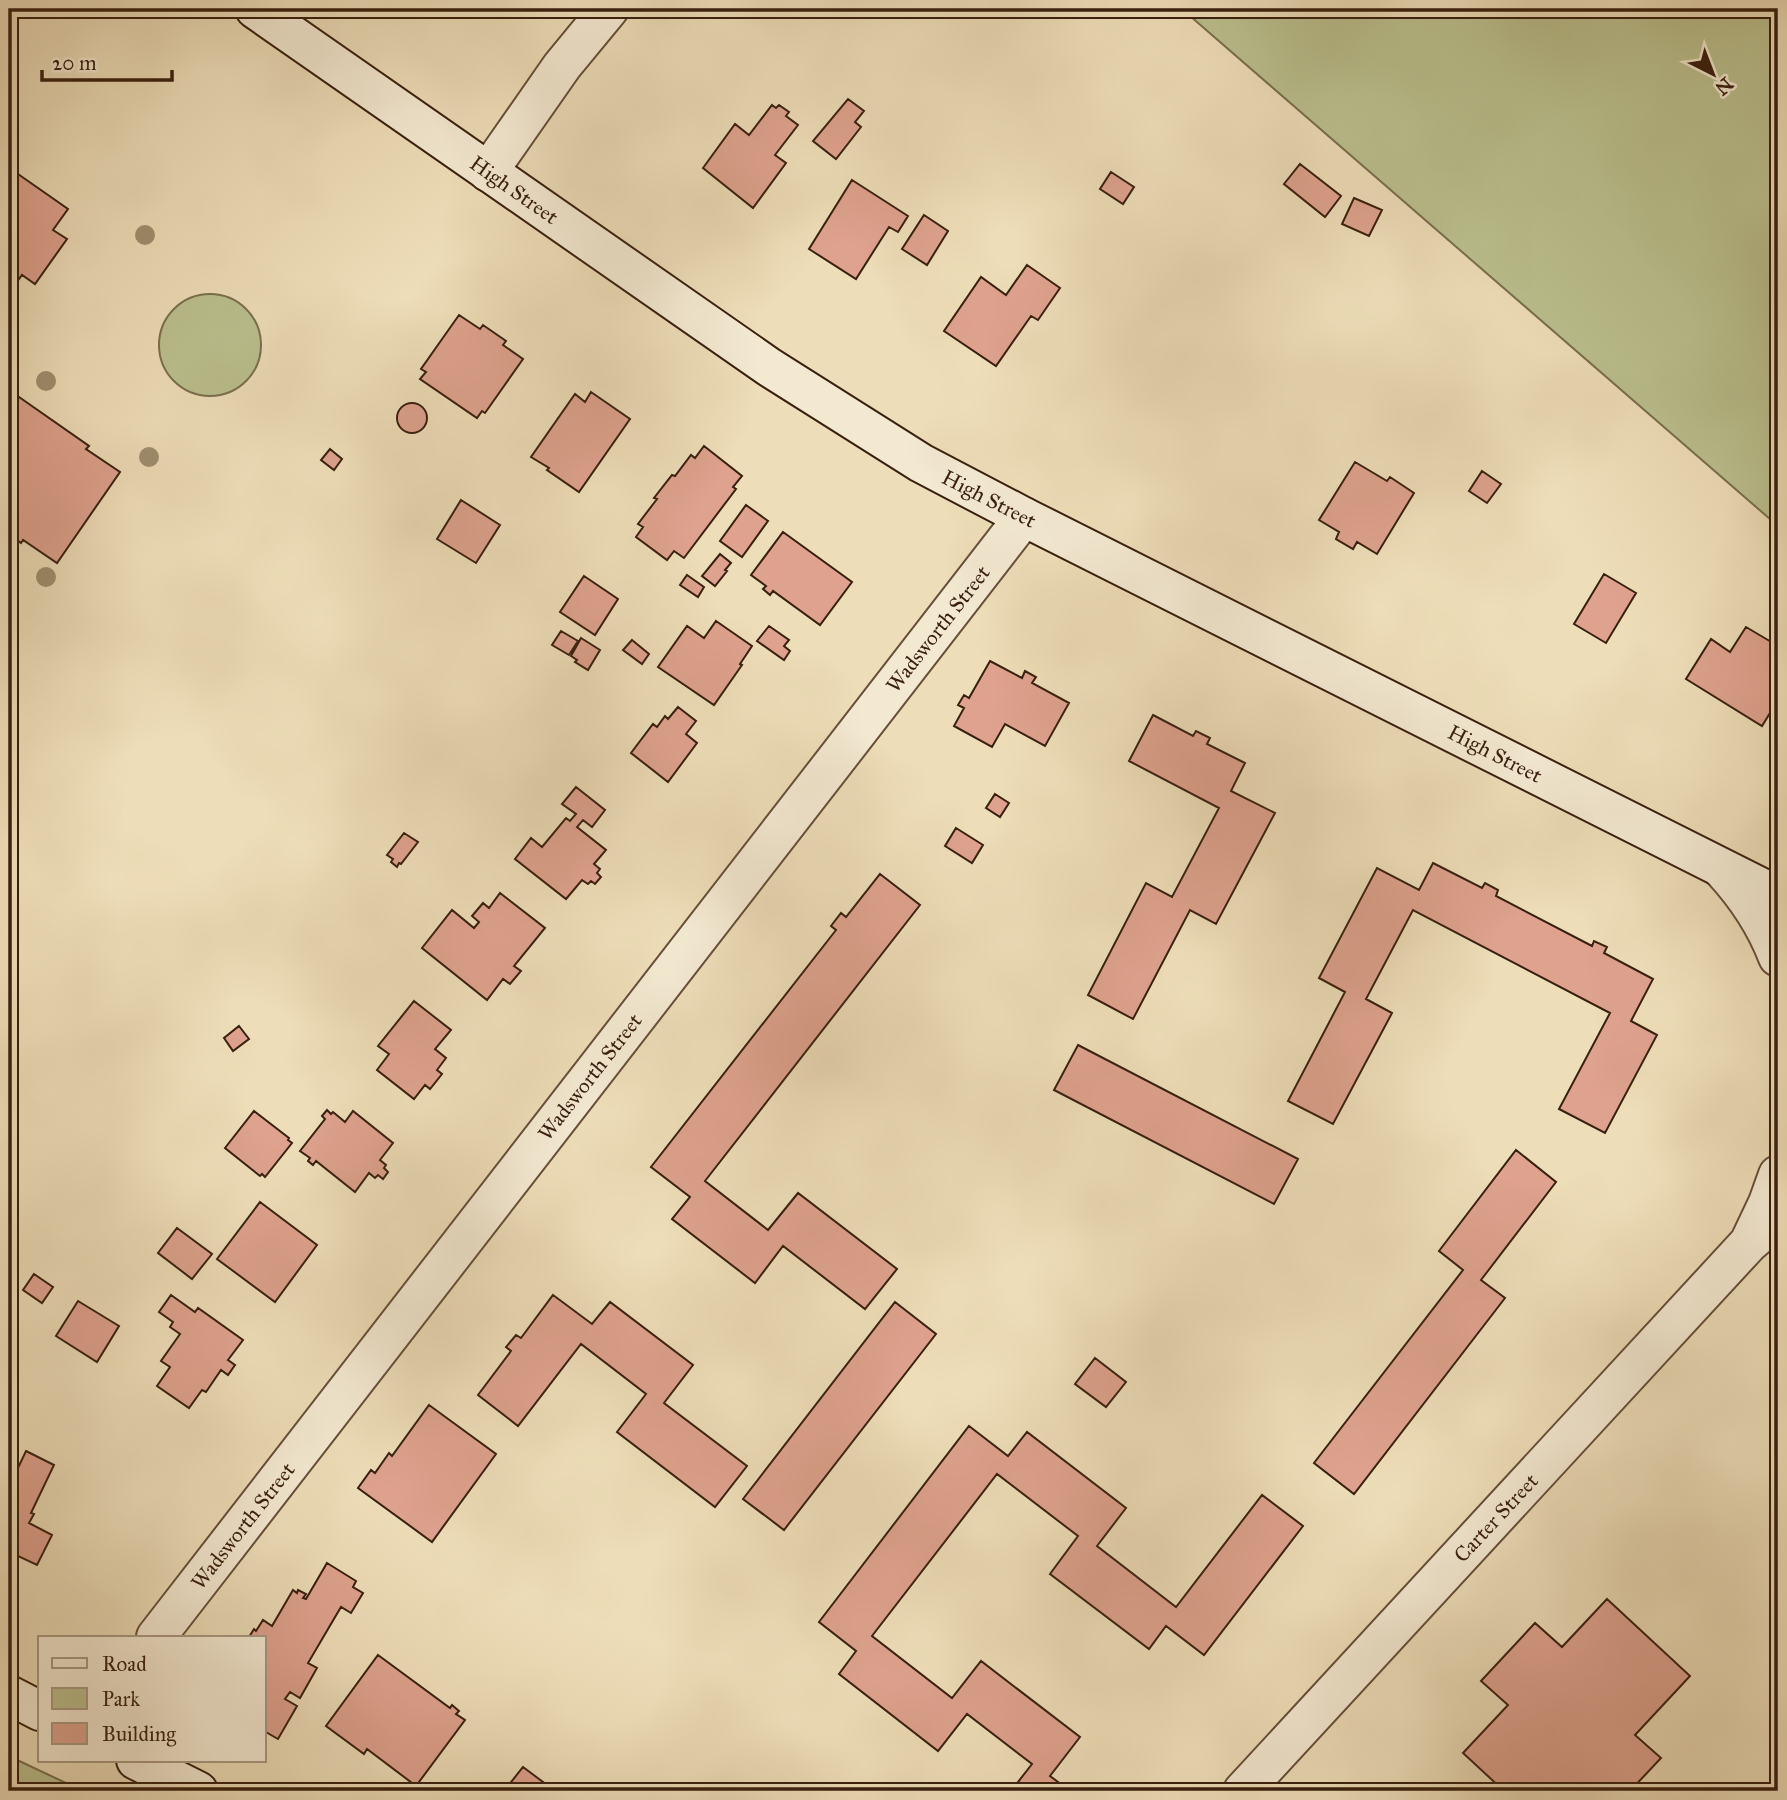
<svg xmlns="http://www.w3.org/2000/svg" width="1787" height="1800" font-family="'IM FELL Great Primer',serif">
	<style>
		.green { fill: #bac08e; stroke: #7a704e; stroke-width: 2 }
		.building { fill: #dea28e; stroke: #391f0f; stroke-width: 2 }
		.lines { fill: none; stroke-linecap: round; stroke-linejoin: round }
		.minor-casing { stroke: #664e39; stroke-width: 42 }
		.tertiary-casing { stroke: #664e39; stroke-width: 42 }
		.secondary-casing { stroke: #391f0f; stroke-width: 42 }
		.minor { stroke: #f3e9d1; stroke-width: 38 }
		.tertiary { stroke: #f3e9d1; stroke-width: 38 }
		.secondary { stroke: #f3e9d1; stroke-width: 38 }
		.tree { fill: #9f8f70 }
		.labels { text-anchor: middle; stroke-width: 5; stroke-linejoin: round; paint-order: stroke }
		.street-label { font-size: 21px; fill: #391f0f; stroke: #f3e9d1 }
	</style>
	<rect width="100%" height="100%" fill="#edddb8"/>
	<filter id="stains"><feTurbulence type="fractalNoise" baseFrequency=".00286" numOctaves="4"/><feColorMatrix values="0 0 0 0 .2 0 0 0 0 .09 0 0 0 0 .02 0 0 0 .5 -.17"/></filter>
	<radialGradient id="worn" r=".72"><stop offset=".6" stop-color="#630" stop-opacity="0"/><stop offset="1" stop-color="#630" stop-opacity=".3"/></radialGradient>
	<path class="green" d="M1182,9H1778V526Z
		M159 345a51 51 0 1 1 102 0a51 51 0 1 1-102 0Z
		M15,1759L83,1791H9V1773Z"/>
	<path class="building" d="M848,99L864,111L855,122L861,127L836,159L813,141Z
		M772,105L776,108L779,105L789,112L786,116L798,125L775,155L786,163L753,208L703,168L735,124L749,135Z
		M1300,164L1341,196L1325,217L1284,184Z
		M1111,172L1134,187L1123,204L1100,189Z
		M18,174L68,209L53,230L67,239L35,284L22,275L9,293V188Z
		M852,180L908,216L898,232L889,227L856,279L809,249Z
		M1354,198L1382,210L1369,236L1342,224Z
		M924,215L948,231L927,265L902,249Z
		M1027,265L1060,288L1038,320L1031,316L996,366L944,331L981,277L1006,295Z
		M459,315L480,329L483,325L506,341L503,345L523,359L485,413L482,411L477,418L420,379L426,372L421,369Z
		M9,390L89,446L86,449L120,472L57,563L23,540L21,543L9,534Z
		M591,392L630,419L579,492L547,470L549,468L531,457L575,394L585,402Z
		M397 418a15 15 0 1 1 30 0a15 15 0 1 1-30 0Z
		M704,446L742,476L733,487L736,489L684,558L674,551L667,560L636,537L643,527L638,524L657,499L654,498L672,475L675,476L691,455L695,458Z
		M330,449L342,459L334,470L321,460Z
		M1355,462L1387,481L1390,477L1414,493L1377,554L1357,542L1353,549L1336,539L1339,532L1319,520Z
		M1482,471L1501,484L1487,503L1469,491Z
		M461,500L500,525L476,563L437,539Z
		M746,505L768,521L742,557L720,541Z
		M783,532L852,582L820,625L773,591L770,595L763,589L766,586L751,575Z
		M720,554L731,563L725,570L727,571L715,586L702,576Z
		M1604,574L1636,593L1606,643L1574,624Z
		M687,575L704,587L698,597L680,585Z
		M584,576L618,599L595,635L560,612Z
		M716,621L752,646L740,664L742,665L714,705L658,667L687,626L704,638Z
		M769,626L789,640L784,646L790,651L784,660L757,641Z
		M1746,627L1773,643L1778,635V700L1762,726L1686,679L1711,639L1730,652Z
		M561,631L578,641L569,655L552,645Z
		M581,638L600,650L588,670L575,662L577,660L571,656Z
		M632,640L649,654L642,664L623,650Z
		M990,661L1022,678L1025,671L1036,677L1032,683L1069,703L1045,746L1005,724L992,747L954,726L964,708L958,705L964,695L969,698Z
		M678,707L696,721L686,734L697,743L668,782L631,753L653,724L657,727L665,716L668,719Z
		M1153,715L1193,736L1196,731L1210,738L1207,744L1245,763L1231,791L1275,813L1216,924L1190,910L1133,1019L1088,995L1146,883L1172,897L1219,808L1129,761Z
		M576,787L605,810L592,827L583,820L577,827L606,850L594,864L600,869L597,873L601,877L595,884L591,881L588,884L582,880L566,899L515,859L531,838L542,847L566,818L570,821L576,814L562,804Z
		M995,794L1009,803L1000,817L986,808Z
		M956,828L983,845L972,863L945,846Z
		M404,833L418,842L401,864L399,863L397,867L391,862L393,859L387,855Z
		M1433,863L1482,888L1485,883L1498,890L1496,896L1592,946L1594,941L1607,947L1604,953L1653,979L1631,1021L1657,1035L1605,1133L1559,1109L1610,1013L1413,910L1366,999L1392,1013L1333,1124L1288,1101L1345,992L1319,978L1377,868L1419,890Z
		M880,874L920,905L705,1181L768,1230L798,1193L897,1269L865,1309L783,1246L755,1283L672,1219L690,1197L651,1167L836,930L831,926L841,913L846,917Z
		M500,893L545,928L514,966L521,971L510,984L503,979L487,1000L422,948L452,910L474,928L479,922L472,916L483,903L489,908Z
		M414,1001L451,1030L435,1049L446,1058L437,1070L442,1074L430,1089L425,1085L414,1099L377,1070L389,1054L378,1046Z
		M239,1026L249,1039L233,1051L224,1038Z
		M1078,1045L1298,1159L1274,1204L1054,1090Z
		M327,1110L331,1114L333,1112L345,1122L353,1111L393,1143L380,1160L386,1165L384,1168L388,1172L383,1179L378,1175L375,1178L369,1173L355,1192L316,1161L313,1165L308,1161L310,1158L300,1151L325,1119L322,1116Z
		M254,1111L289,1138L288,1140L292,1143L265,1177L262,1174L260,1176L225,1148Z
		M1516,1150L1556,1182L1481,1280L1505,1298L1354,1494L1314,1463L1463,1270L1439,1251Z
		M260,1202L317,1245L275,1302L217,1259Z
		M177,1228L212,1254L192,1279L158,1253Z
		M34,1274L53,1287L42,1303L23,1290Z
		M171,1295L195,1312L198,1308L243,1340L228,1360L235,1365L228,1375L221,1370L206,1392L202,1390L189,1408L157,1386L170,1367L161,1361L180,1334L170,1327L173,1322L159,1312Z
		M553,1295L592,1324L610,1302L693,1365L664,1403L747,1466L715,1507L617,1432L646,1394L581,1344L518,1426L478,1395L511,1351L506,1347L516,1335L521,1338Z
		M78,1301L119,1326L97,1362L56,1336Z
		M895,1302L936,1334L784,1530L743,1499Z
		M1095,1358L1126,1382L1106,1407L1075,1384Z
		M429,1405L496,1454L432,1542L358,1488L371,1470L375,1473L389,1453L392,1456Z
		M969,1426L1008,1456L1027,1432L1126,1508L1097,1546L1176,1607L1262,1495L1303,1526L1204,1655L1166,1626L1149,1649L1050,1574L1078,1536L997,1474L872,1636L952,1698L981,1661L1080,1737L1050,1776L1070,1791H1011L1032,1764L967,1714L938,1751L839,1674L856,1651L819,1622Z
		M26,1451L54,1465L31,1513L34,1514L29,1523L52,1535L37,1565L14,1554L9,1566V1469L10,1467L17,1470Z
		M327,1563L356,1581L353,1587L363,1593L351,1613L341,1607L308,1663L317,1668L300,1698L290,1692L285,1699L297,1706L278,1739L264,1731V1637H249L254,1629L256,1631L263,1620L272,1626L293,1590L297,1593L298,1590L306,1594L303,1598L306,1599Z
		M1607,1599L1690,1676L1635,1735L1661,1758L1630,1791H1504L1463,1753L1508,1705L1481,1681L1535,1623L1562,1647Z
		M378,1655L450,1708L452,1705L459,1711L456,1714L465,1720L416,1786L367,1749L364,1754L326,1726Z
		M523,1767L555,1791H504Z"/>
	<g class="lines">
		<g class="minor-casing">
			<path id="minor" d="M488,172L562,66L609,9
				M156,1637L1024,517"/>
		</g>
		<g class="tertiary-casing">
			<path id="tertiary" d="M1722,869C1747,896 1765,923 1778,957
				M1750,1241L1768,1203L1778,1175
				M1243,1791L1748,1244L1778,1218"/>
		</g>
		<g class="secondary-casing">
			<path id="secondary" d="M255,9L769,367L921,463L1024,517L1778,896
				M9,1695L40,1711
				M136,1760L198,1791"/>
		</g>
		<use href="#minor" class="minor"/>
		<use href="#tertiary" class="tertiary"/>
		<use href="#secondary" class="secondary"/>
	</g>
	<g class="tree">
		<circle cx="145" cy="235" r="10"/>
		<circle cx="46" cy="381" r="10"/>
		<circle cx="149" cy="457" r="10"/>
		<circle cx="46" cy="577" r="10"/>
	</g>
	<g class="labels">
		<g class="street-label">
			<text transform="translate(514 190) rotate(35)" y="7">High Street</text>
			<text transform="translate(989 499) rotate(27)" y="7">High Street</text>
			<text transform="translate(938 629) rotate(-52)" y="7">Wadsworth Street</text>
			<text transform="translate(1495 754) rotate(27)" y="7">High Street</text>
			<text transform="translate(590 1077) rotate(-52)" y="7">Wadsworth Street</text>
			<text transform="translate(1496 1518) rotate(-47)" y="7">Carter Street</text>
			<text transform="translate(243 1526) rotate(-52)" y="7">Wadsworth Street</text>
		</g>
	</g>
	<rect width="1787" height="1800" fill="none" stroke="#edddb8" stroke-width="35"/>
	<rect x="10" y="10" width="1766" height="1779" fill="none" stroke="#391f0f" stroke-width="3.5"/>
	<rect x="18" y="18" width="1752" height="1765" fill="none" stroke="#391f0f" stroke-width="2"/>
	<rect x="38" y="1636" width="228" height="126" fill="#f3e9d1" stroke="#a99883" stroke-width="2"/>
	<rect x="52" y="1658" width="35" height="10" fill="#f3e9d1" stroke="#a99883" stroke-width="2"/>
	<text x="102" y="1671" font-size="21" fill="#391f0f">Road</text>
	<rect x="52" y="1688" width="35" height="21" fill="#bac08e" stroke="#a99883" stroke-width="2"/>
	<text x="102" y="1706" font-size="21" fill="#391f0f">Park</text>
	<rect x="52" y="1723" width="35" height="21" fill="#dea28e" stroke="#a99883" stroke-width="2"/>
	<text x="102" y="1741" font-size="21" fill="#391f0f">Building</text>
	<g transform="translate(1713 74) rotate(138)" stroke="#f3e9d1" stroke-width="5" paint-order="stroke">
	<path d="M0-5L12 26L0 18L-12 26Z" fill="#391f0f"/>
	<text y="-10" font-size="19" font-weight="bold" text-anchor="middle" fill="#391f0f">N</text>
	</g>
	<path d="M42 70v10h130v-10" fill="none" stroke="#391f0f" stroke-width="3.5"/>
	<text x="52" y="70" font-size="21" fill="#391f0f" stroke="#f3e9d1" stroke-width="5" paint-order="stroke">20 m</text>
	<rect width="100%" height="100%" filter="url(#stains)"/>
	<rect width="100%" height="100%" fill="url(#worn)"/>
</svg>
